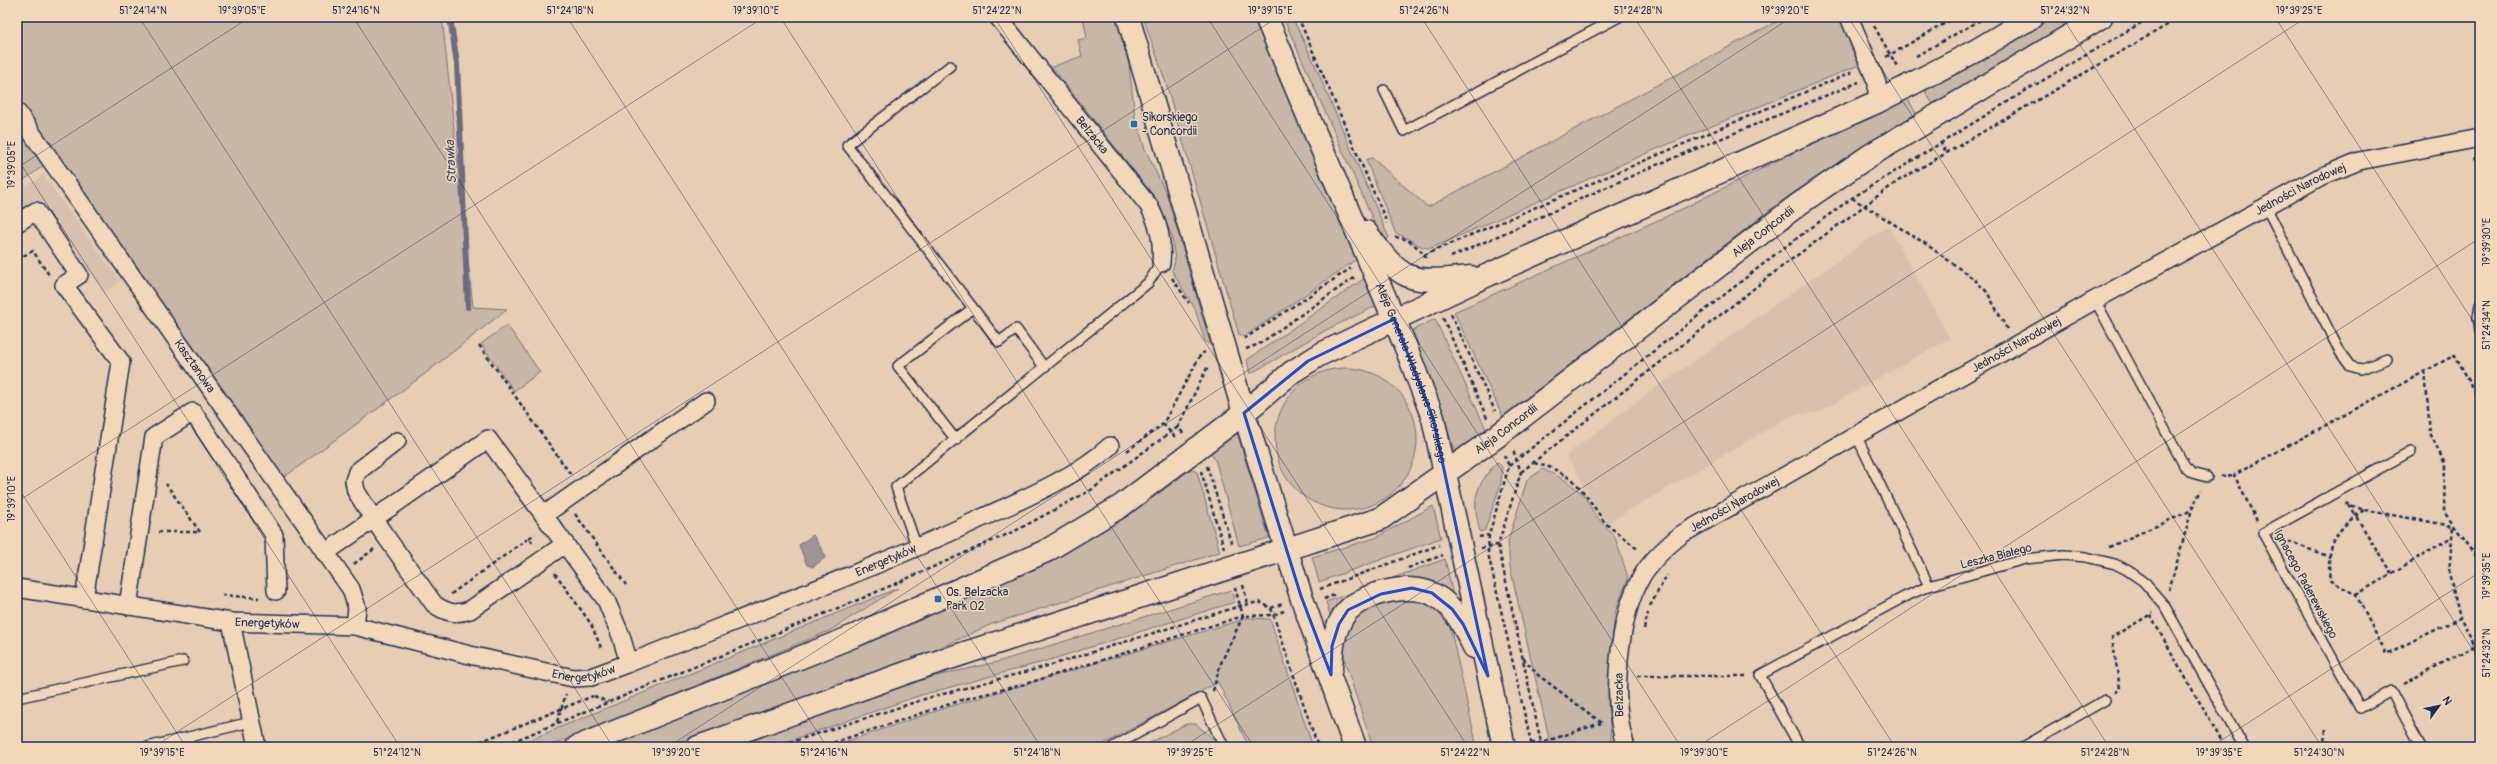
<svg xmlns="http://www.w3.org/2000/svg" width="2497" height="764" font-family="Pangolin,sans-serif">
	<style>
		.built { fill: #d7c1ae }
		.green { fill: #c8b6a7; stroke: #727282 }
		.water { fill: #9e9595; stroke: #6a6c7f }
		.lines { fill: none; stroke-linecap: round; stroke-linejoin: round }
		.stream { stroke: #6a6c7f; stroke-width: 6 }
		.lane-casing { stroke: #1b2f5e; stroke-width: 12 }
		.street-casing { stroke: #1b2f5e; stroke-width: 20 }
		.secondary-casing { stroke: #1b2f5e; stroke-width: 25 }
		.path { stroke: #1b2f5e; stroke-width: 2.5; stroke-dasharray: 4 3; stroke-linecap: butt }
		.lane { stroke: #f3d7b9; stroke-width: 9 }
		.street { stroke: #f3d7b9; stroke-width: 17 }
		.secondary { stroke: #f3d7b9; stroke-width: 22 }
		.marked { fill: none; stroke: #1d4ed8; stroke-width: 3; stroke-linejoin: round }
		.ticks { fill: none; stroke: #1b2f5e; stroke-width: 1; stroke-opacity: 0.45 }
		.poi-dot { fill: #1f6fb2; stroke: #f3d7b9; stroke-width: 1.5 }
		.labels { text-anchor: middle; stroke-width: 3; stroke-linejoin: round; paint-order: stroke }
		.poi-label { font-size: 12px; fill: #1b2f5e; stroke: #f3d7b9; text-anchor: start }
		.street-label { font-size: 12px; fill: #1b2f5e; stroke: #f3d7b9 }
		.water-label { font-size: 13px; font-style: italic; fill: #3c486c; stroke: #f3d7b9 }
		.neatline { fill: none; stroke: #1b2f5e; stroke-width: 1.5 }
		.ticks-label { font-size: 10px; text-anchor: middle; fill: #1b2f5e }
	</style>
	<rect width="100%" height="100%" fill="#e6cdb4"/>
	<filter id="ink" filterUnits="userSpaceOnUse"><feTurbulence type="fractalNoise" baseFrequency=".025" numOctaves="2"/><feDisplacementMap in="SourceGraphic" scale="8" xChannelSelector="R" yChannelSelector="G"/><feConvolveMatrix kernelMatrix="1 2 1 2 8 2 1 2 1" color-interpolation-filters="sRGB"/></filter>
	<g filter="url(#ink)">
		<path class="built" d="M43,175L120,281L104,293L37,200L17,215V189L25,183L27,186Z
			M1888,226L1950,338L1819,412L1790,416L1606,524L1567,456L1570,452L1648,393Z"/>
		<path class="green" d="M17,17H442L473,307L507,309L426,373L283,478L17,102Z
			M1083,17H1116L1129,65L1135,117L1145,149L1167,195L1211,346L1205,341L1195,309L1172,271L1175,261L1172,237L1157,200L1052,67L1082,56L1078,40L1087,38Z
			M1143,17H1254L1357,259L1244,337L1239,335L1165,80Z
			M1283,17H1292L1312,58L1389,238L1383,242Z
			M1785,17H1844L1864,63L1652,151L1432,248C1419,250 1409,236 1396,234L1366,160L1372,158L1428,207Z
			M2054,17H2080L1933,104L1925,91L1972,66Z
			M1908,99L1917,115L1845,158L1779,203L1503,417L1454,312L1676,212L1802,148Z
			M17,125L46,164L17,185Z
			M1365,278L1376,306L1328,329L1250,374L1247,360Z
			M1435,319L1487,431L1455,455L1442,409L1411,331Z
			M507,325L540,372L514,391L481,344Z
			M1275 439a71 71 0 1 1 142 0a71 71 0 1 1-142 0Z
			M1237,432L1269,538L1239,546L1216,462L1211,453Z
			M1497,462L1502,467L1501,483L1485,530L1480,532C1472,498 1474,488 1497,462Z
			M1191,469L1197,472L1220,552L992,624L928,653L664,747H606L994,587L1075,547L1154,497Z
			M1543,469L1565,480L1584,495L1595,515L1615,537L1628,578L1615,613L1610,663L1608,700L1611,739L1614,747H1551L1510,567L1508,541L1527,480Z
			M1433,506L1441,538L1319,582L1312,557L1375,538Z
			M1445,559L1454,600L1431,584L1332,621L1326,602Z
			M898,588L829,631L562,741L548,747H512Z
			M1231,590L1235,602L1043,662L918,696L772,747H725L923,679L997,662Z
			M1407,596L1434,605L1449,622L1477,747H1373L1346,666L1343,653L1345,631L1363,609Z
			M1248,618L1270,619L1313,747H1249L1218,682L1098,747H830L945,708Z
			M1186,724H1196L1217,742V747H1142Z"/>
		<path class="water" d="M813,535L826,557L813,567L807,565L799,545Z"/>
		<g class="lines">
			<path class="stream" d="M450,17L457,64L468,307"/>
			<g class="lane-casing">
				<path id="lane" d="M950,66L847,145L973,308L898,366L956,440
					M1384,90L1404,131L1619,17
					M2266,207L2340,352L2350,366L2361,369L2387,359
					M2095,300L2185,467L2192,473L2207,477
					M2480,305L2478,317L2480,331
					M973,308L999,342L1016,329L1044,367
					M1856,435L1929,586
					M2411,451L2263,533L2360,708L2391,691L2421,747
					M917,548L896,487L1148,283L1161,263
					M17,698L183,661
					M147,747L251,722
					M1113,747L1201,698L1224,747
					M1800,747L1760,675L1904,597L1929,586L2025,559L2064,555L2086,557L2115,564L2127,570L2143,581L2164,605L2244,747
					M2023,747L2105,700"/>
			</g>
			<g class="street-casing">
				<g id="street">
					<path id="s1" d="M998,17L1149,206C1159,225 1163,241 1161,263"/>
					<path d="M1849,17L1877,83V102"/>
					<path id="s2" d="M17,112L351,589L357,608L355,626"/>
					<path d="M17,223L36,211L79,275L64,285L121,362L84,599"/>
					<path d="M397,441L357,472L354,481L356,491L374,520L434,604C446,613 456,615 470,610L565,544"/>
					<path d="M544,515L706,401"/>
					<path d="M325,553L488,439L606,600L621,636L629,663"/>
					<path id="s3" d="M17,588L231,622L355,626L474,656L573,678L591,677L629,663C744,617 861,574 973,522C1018,501 1074,479 1110,446"/>
					<path d="M128,606L154,437L193,412L274,535L276,591"/>
					<path d="M231,622L257,747"/>
					<path id="s4" d="M1626,747C1610,702 1618,617 1642,576C1652,559 1667,546 1682,534L2095,300L2318,178L2359,161L2480,138"/>
				</g>
			</g>
			<g class="secondary-casing">
				<g id="secondary">
					<path d="M1128,17L1244,413L1301,596L1355,747"/>
					<path id="s5" d="M1266,17L1405,345L1433,418L1504,747"/>
					<path d="M1366,232C1403,284 1409,283 1471,277"/>
					<path d="M1331,668C1332,649 1333,632 1344,615C1360,592 1413,581 1436,596C1455,607 1465,628 1474,647"/>
					<path d="M577,747L854,636L1046,551L1121,506L1244,413L1292,372L1321,354L1488,275L1877,102L1977,50L2032,17"/>
					<path id="s6" d="M698,747L928,665L1380,519L1496,437L1799,204L1869,156L2101,17"/>
				</g>
			</g>
			<path class="path" d="M1298,17L1387,223
				M1874,26L1898,68
				M1916,56L1986,17
				M1886,57L1956,17
				M1940,142L1946,152
				M2473,159L2480,160
				M1852,198L1926,244L1974,279L1987,292L2007,329
				M1395,238C1405,235 1421,249 1426,258
				M1424,255L1852,72
				M1451,257L1654,166L1859,82
				M17,259L33,251L49,275
				M1172,278L1189,303
				M1451,314L1495,411
				M1443,318L1487,418
				M1244,339L1351,268
				M479,345L571,475
				M1246,349L1259,344L1355,277
				M2425,371L2430,433L2445,464L2444,512L2480,561
				M1163,424L1176,438
				M1183,433L1178,427L1208,366
				M1127,451L1163,424L1201,354L1205,352
				M1504,455L1509,466L1489,535L1488,553L1532,747
				M1534,463L1552,468L1573,480L1586,495L1605,523L1639,550
				M1207,466L1232,545
				M1509,466L1782,249L1852,198L2030,88L2151,17
				M1201,471L1224,548
				M1521,472L1780,268L1898,181L2181,17
				M2221,476L2234,475
				M2345,503L2364,510L2453,526L2449,573L2460,618
				M2349,505L2391,573
				M2364,510C2335,529 2326,546 2330,580L2356,595L2386,654L2460,618L2480,656
				M575,514L626,585
				M2257,521L2234,475L2455,355L2480,401
				M158,532H200L166,484
				M1479,537L1489,535
				M529,538L535,534
				M2282,539L2330,557
				M1498,545L1542,747
				M2109,547L2192,510
				M1481,548L1498,545L1521,472L1513,450
				M354,564L374,549
				M1408,568L1443,555
				M555,573L591,624L602,650
				M1243,585L1248,604
				M1320,589L1439,545
				M2169,590L2192,509L2201,490
				M451,594L529,538L534,545
				M222,595L259,598
				M2356,595L2450,538
				M1324,599L1334,595
				M1650,606L1667,575
				M1271,608L1318,747
				M2150,615L2225,747
				M1644,629L1648,613
				M1523,658L1538,675L1602,723
				M1637,676H1747
				M2403,684L2480,643
				M1213,691L1220,665L1243,616L1273,615L1284,611
				M2115,693L2120,689L2112,637L2153,613
				M594,696L608,702
				M557,722L566,694
				M1531,743H1541L1601,723
				M467,747L593,696
				M499,747L865,597L1017,530L1091,490L1178,427
				M776,747L928,698L1051,665L1240,606L1259,602L1271,608L1282,604
				M820,747L965,699L1025,684L1243,616L1235,588
				M2324,747L2325,726
				M2476,747L2480,744"/>
			<use href="#lane" class="lane"/>
			<use href="#street" class="street"/>
			<use href="#secondary" class="secondary"/>
		</g>
	</g>
	<path class="marked" d="M1394,319L1433,418L1488,676L1463,624L1452,609L1432,593L1412,588L1381,594L1348,610L1339,624L1332,646L1331,675L1301,596L1244,413L1308,361Z"/>
	<path class="ticks" d="M139,17L613,747M353,17L827,747M567,17L1041,747M780,17L1254,747M994,17L1468,747M1207,17L1681,747M1421,17L1895,747M1634,17L2109,747M1848,17L2322,747M2062,17L2480,661M2275,17L2480,332M17,158L400,747M17,168L250,17M17,486L186,747M17,502L764,17M154,747L1278,17M668,747L1792,17M1183,747L2307,17M1697,747L2480,238M2211,747L2480,572"/>
	<g class="poi-dot">
		<rect x="1130" y="120" width="8" height="8" rx="2"/>
		<rect x="934" y="595" width="8" height="8" rx="2"/>
	</g>
	<g class="labels">
		<g class="poi-label">
			<text x="1142" y="121">Sikorskiego<tspan x="1142" dy="14">- Concordii</tspan></text>
			<text x="946" y="596">Os. Belzacka<tspan x="946" dy="14">Park 02</tspan></text>
		</g>
		<g class="street-label">
			<text dy="4" stroke="none"><textPath href="#s1" startOffset="151">Belzacka</textPath></text>
			<text dy="4" stroke="none"><textPath href="#s4" startOffset="942">Jedności Narodowej</textPath></text>
			<text dy="4" stroke="none"><textPath href="#s6" startOffset="1198">Aleja Concordii</textPath></text>
			<text dy="4" stroke="none"><textPath href="#s4" startOffset="618">Jedności Narodowej</textPath></text>
			<text dy="4" stroke="none"><textPath href="#s2" startOffset="310">Kasztanowa</textPath></text>
			<text dy="4" stroke="none"><textPath href="#s5" startOffset="385">Aleje Generała Władysława Sikorskiego</textPath></text>
			<text dy="4" stroke="none"><textPath href="#s6" startOffset="874">Aleja Concordii</textPath></text>
			<text dy="4" stroke="none"><textPath href="#s4" startOffset="294">Jedności Narodowej</textPath></text>
			<text transform="translate(1996 556) rotate(-14)" y="4">Leszka Białego</text>
			<text dy="4" stroke="none"><textPath href="#s3" startOffset="900">Energetyków</textPath></text>
			<text transform="translate(2306 584) rotate(62)" y="4">Ignacego Paderewskiego</text>
			<text dy="4" stroke="none"><textPath href="#s3" startOffset="253">Energetyków</textPath></text>
			<text dy="4" stroke="none"><textPath href="#s3" startOffset="576">Energetyków</textPath></text>
			<text transform="translate(1619 695) rotate(-91)" y="4">Belzacka</text>
		</g>
		<g class="water-label">
			<text transform="translate(450 162) rotate(-93)" y="5">Strawka</text>
		</g>
	</g>
	<rect width="2497" height="764" fill="none" stroke="#f3d7b9" stroke-width="44"/>
	<g transform="translate(2439 706) rotate(57)" stroke="#f3d7b9" stroke-width="3" paint-order="stroke">
	<path d="M0-3L7 15L0 10L-7 15Z" fill="#1b2f5e"/>
	<text y="-6" font-size="11" font-weight="bold" text-anchor="middle" fill="#1b2f5e">N</text>
	</g>
	<rect x="22" y="22" width="2453" height="720" class="neatline"/>
	<g class="ticks-label">
		<text x="143" y="14">51°24'14"N</text>
		<text x="242" y="14">19°39'05"E</text>
		<text x="356" y="14">51°24'16"N</text>
		<text x="570" y="14">51°24'18"N</text>
		<text x="756" y="14">19°39'10"E</text>
		<text x="997" y="14">51°24'22"N</text>
		<text x="1270" y="14">19°39'15"E</text>
		<text x="1424" y="14">51°24'26"N</text>
		<text x="1638" y="14">51°24'28"N</text>
		<text x="1785" y="14">19°39'20"E</text>
		<text x="2065" y="14">51°24'32"N</text>
		<text x="2299" y="14">19°39'25"E</text>
		<text transform="translate(11 165) rotate(-90)" y="4">19°39'05"E</text>
		<text transform="translate(2486 242) rotate(-90)" y="4">19°39'30"E</text>
		<text transform="translate(2486 325) rotate(-90)" y="4">51°24'34"N</text>
		<text transform="translate(11 499) rotate(-90)" y="4">19°39'10"E</text>
		<text transform="translate(2486 576) rotate(-90)" y="4">19°39'35"E</text>
		<text transform="translate(2486 653) rotate(-90)" y="4">51°24'32"N</text>
		<text x="162" y="756">19°39'15"E</text>
		<text x="397" y="756">51°24'12"N</text>
		<text x="676" y="756">19°39'20"E</text>
		<text x="824" y="756">51°24'16"N</text>
		<text x="1037" y="756">51°24'18"N</text>
		<text x="1190" y="756">19°39'25"E</text>
		<text x="1465" y="756">51°24'22"N</text>
		<text x="1704" y="756">19°39'30"E</text>
		<text x="1892" y="756">51°24'26"N</text>
		<text x="2105" y="756">51°24'28"N</text>
		<text x="2219" y="756">19°39'35"E</text>
		<text x="2319" y="756">51°24'30"N</text>
	</g>
</svg>
